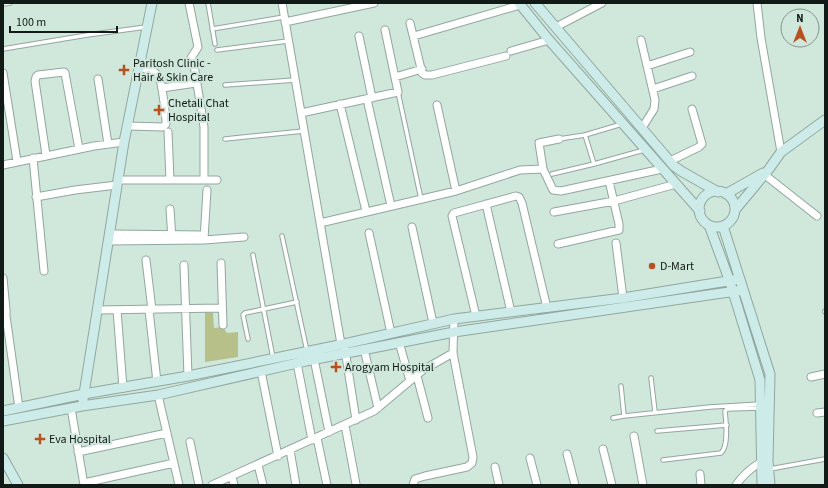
<svg xmlns="http://www.w3.org/2000/svg" width="828" height="488" font-family="'Source Sans 3',sans-serif">
	<style>
		.green { fill: #b6c088 }
		.lines { fill: none; stroke-linecap: round; stroke-linejoin: round }
		.lane-casing { stroke: #92a79d; stroke-width: 5.5 }
		.street-casing { stroke: #92a79d; stroke-width: 9 }
		.secondary-casing { stroke: #92a79d; stroke-width: 11 }
		.lane { stroke: #fff; stroke-width: 3.5 }
		.street { stroke: #fff; stroke-width: 7 }
		.secondary { stroke: #ccebe9; stroke-width: 9 }
		.poi-dot { fill: #b75220; stroke: #d0e7dc; stroke-width: 1.5 }
		.labels { text-anchor: middle; stroke-width: 4; stroke-linejoin: round; paint-order: stroke }
		.poi-label { font-size: 12px; fill: #121a17; stroke: #d0e7dc; text-anchor: start }
	</style>
	<rect width="100%" height="100%" fill="#d0e7dc"/>
	<path class="green" d="M205,312L213,313L214,328L223,327L227,333L238,332V357L205,362Z"/>
	<g class="lines">
		<g class="lane-casing">
			<path id="lane" d="M208,3L215,44
				M3,4L10,3
				M212,29L284,17
				M3,49L87,35L146,27
				M217,50L288,41
				M225,85L295,80
				M398,92L421,199
				M585,135L594,164
				M225,139L304,131
				M559,139L585,135L622,124
				M552,174L594,164L644,150
				M282,236L307,351
				M253,255L273,358
				M825,312V311
				M248,339L243,315L245,313L297,302
				M651,378L655,412
				M624,416L710,407L760,404
				M613,418L624,416L621,386
				M657,431L727,425
				M663,460L721,453C729,446 726,422 725,411L727,409L760,408
				M770,469L825,459"/>
		</g>
		<g class="street-casing">
			<path id="street" d="M189,3L198,47L191,58
				M282,3L341,344
				M757,3L761,38L781,152
				M285,22L374,3
				M410,23L422,73L425,75H432L506,56
				M556,27L602,3
				M359,36L372,98
				M414,36L520,5
				M641,40L655,100L654,109L642,128
				M511,51L549,40
				M194,65L204,127V180
				M647,66L690,52
				M3,73L17,161
				M395,77L422,69
				M98,79L108,144
				M162,88L196,83
				M653,89L692,76
				M367,99L391,206
				M340,104L366,211
				M437,105L456,191
				M301,113L398,92L385,30
				M127,126L163,127L166,124C166,117 162,78 157,74C153,70 144,69 139,67
				M168,132L170,180
				M46,155L35,81L36,77L38,75L64,72L65,73L79,149
				M33,158L44,271
				M670,161L699,147L702,144L692,109
				M3,165L94,146L124,142
				M543,169L539,143L559,139
				M765,175L817,216
				M118,180H217
				M36,197L75,190L117,185
				M486,204L511,312
				M170,209L172,239
				M554,212L614,201L676,184
				M320,223L456,191L520,170L543,169L553,190L561,191L662,169
				M412,227L433,323
				M369,233L391,333
				M110,234L204,235
				M204,239L207,190
				M108,241L204,240L244,237
				M616,243L623,298
				M558,244L619,230V224L609,181
				M146,260L152,310
				M221,263L223,325
				M184,265L188,376
				M3,278L6,310V316H3
				M97,310L222,308
				M117,310L123,388
				M149,310L157,382
				M6,316L19,408
				M476,316L452,216L454,213L516,196L519,197L522,203L547,308
				M399,342L410,381
				M364,349L378,408
				M345,350L356,420
				M314,359L329,432
				M297,363L312,440
				M261,371L278,456
				M417,376L428,418
				M811,377L825,374
				M158,395L179,485
				M71,408L84,485
				M817,413L825,412
				M345,425L356,484
				M634,436L643,485
				M317,438L327,485
				M190,442L199,485
				M603,449L612,485
				M290,450L296,485
				M78,452L167,433
				M567,454L575,485
				M530,458L537,485
				M258,465L263,485
				M495,467L499,485
				M700,474L701,485
				M232,477L234,485
				M84,483L174,463
				M212,485L374,411L423,370L453,353
				M413,485L415,479L425,476L467,467L472,463L473,457L453,353L454,319
				M736,485C743,475 751,468 761,462"/>
		</g>
		<g class="secondary-casing">
			<path id="secondary" d="M519,3L549,40L700,211
				M535,3L674,166L681,171L718,192
				M699 209a18 18 0 1 1 36 0a18 18 0 1 1-36 0Z
				M726,194L763,173
				M735,210L769,169L781,152L825,120
				M709,225L730,282L760,380L762,485
				M723,226L770,374L768,461L770,485
				M83,400L124,142L152,3
				M3,411L84,394L188,376L344,344L454,319L623,298L740,279
				M3,421L82,406L158,395L306,361L454,332L743,290
				M3,458L18,485"/>
		</g>
		<use href="#lane" class="lane"/>
		<use href="#street" class="street"/>
		<use href="#secondary" class="secondary"/>
	</g>
	<g class="poi-dot">
		<path d="M122 64h4v4h4v4h-4v4h-4v-4h-4v-4h4z"/>
		<path d="M157 104h4v4h4v4h-4v4h-4v-4h-4v-4h4z"/>
		<circle cx="652" cy="266" r="4"/>
		<path d="M334 361h4v4h4v4h-4v4h-4v-4h-4v-4h4z"/>
		<path d="M38 433h4v4h4v4h-4v4h-4v-4h-4v-4h4z"/>
	</g>
	<g class="labels">
		<g class="poi-label">
			<text x="133" y="67">Paritosh Clinic -<tspan x="133" dy="14">Hair &amp; Skin Care</tspan></text>
			<text x="168" y="107">Chetali Chat<tspan x="168" dy="14">Hospital</tspan></text>
			<text x="660" y="270">D-Mart</text>
			<text x="345" y="371">Arogyam Hospital</text>
			<text x="49" y="443">Eva Hospital</text>
		</g>
	</g>
	<rect width="828" height="488" fill="none" stroke="#121a17" stroke-width="8"/>
	<g transform="translate(800 28)"><circle r="19" fill="#d0e7dc" stroke="#84958d"/>
	<path d="M0-3L7 15L0 10L-7 15Z" fill="#b75220"/>
	<text y="-6" font-size="11" font-weight="bold" text-anchor="middle" fill="#121a17">N</text>
	</g>
	<path d="M10 26v6h107v-6" fill="none" stroke="#121a17" stroke-width="2"/>
	<text x="16" y="26" font-size="12" fill="#121a17" stroke="#d0e7dc" stroke-width="3" paint-order="stroke">100 m</text>
</svg>
